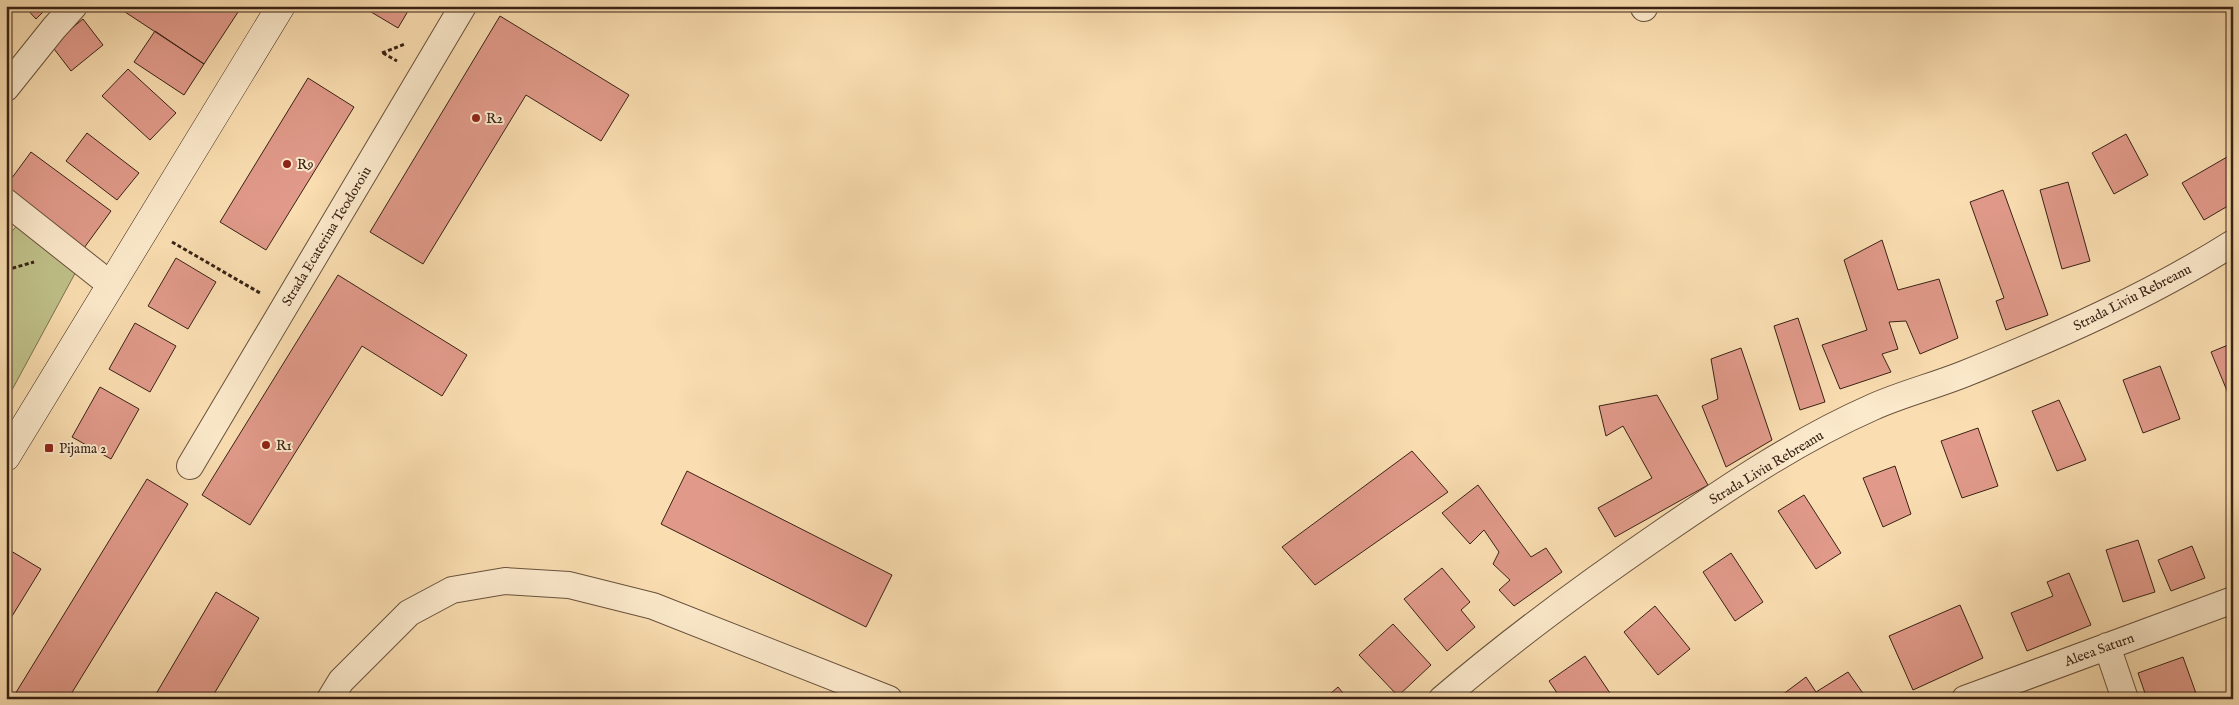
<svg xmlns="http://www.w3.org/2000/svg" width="2239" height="705" font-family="'IM FELL English',serif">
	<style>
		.green { fill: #c0c18a; stroke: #7c7250 }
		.building { fill: #e19a8a; stroke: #392215 }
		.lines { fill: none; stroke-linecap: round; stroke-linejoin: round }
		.minor-casing { stroke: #69513c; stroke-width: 28 }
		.secondary-casing { stroke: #392215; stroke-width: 29 }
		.path { stroke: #392215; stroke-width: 3; stroke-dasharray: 4 2.5; stroke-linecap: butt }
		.minor { stroke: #fceacc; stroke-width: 26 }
		.secondary { stroke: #fceacc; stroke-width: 28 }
		.poi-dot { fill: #8f2418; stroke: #fceacc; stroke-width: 2 }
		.labels { text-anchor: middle; stroke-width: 4; stroke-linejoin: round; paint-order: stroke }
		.poi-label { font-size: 14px; fill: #392215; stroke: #fceacc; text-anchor: start }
		.street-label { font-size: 14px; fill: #392215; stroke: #fceacc }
	</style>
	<rect width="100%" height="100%" fill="#fadeb1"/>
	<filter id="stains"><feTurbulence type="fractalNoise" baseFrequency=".004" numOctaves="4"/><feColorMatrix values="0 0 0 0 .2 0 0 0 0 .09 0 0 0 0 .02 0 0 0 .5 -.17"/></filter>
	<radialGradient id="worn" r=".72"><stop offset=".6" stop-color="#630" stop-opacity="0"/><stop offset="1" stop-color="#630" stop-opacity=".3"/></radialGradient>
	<path class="green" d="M21,221L79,266L6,401V238Z"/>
	<path class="building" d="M24,6H49L36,19Z
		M125,6H242L204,64L122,10Z
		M361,6H411L398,28Z
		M500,16L629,95L601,141L526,95L423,264L370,232Z
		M83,19L103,45L71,71L51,45Z
		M155,31L204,64L184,95L134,62Z
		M128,69L176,113L150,140L102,96Z
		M308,78L354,107L266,250L220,222Z
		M87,133L139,173L117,200L66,161Z
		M2126,134L2148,175L2114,194L2092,153Z
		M31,152L111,211L84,248L6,192V186Z
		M2227,157L2233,166V203L2204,220L2182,183Z
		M2068,182L2090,261L2062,269L2040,190Z
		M2003,190L2048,315L2006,330L1996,301L2004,298L1970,202Z
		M1882,240L1898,290L1939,279L1958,338L1920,354L1906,321L1889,322L1898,349L1882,354L1891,372L1840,389L1822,345L1867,330L1844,260Z
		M176,258L216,282L188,329L148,306Z
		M338,275L467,355L442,396L362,346L250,525L202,495Z
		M1798,318L1825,402L1800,410L1774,326Z
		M135,323L176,346L150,392L109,369Z
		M2233,343V397L2230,398L2211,352Z
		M1741,348L1772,440L1726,467L1702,406L1718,399L1711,359Z
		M2160,366L2180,419L2143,433L2123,380Z
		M100,387L139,409L111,459L72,437Z
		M1657,395L1708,485L1615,537L1598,508L1652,478L1623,426L1606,436L1599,406Z
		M2059,400L2086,460L2057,471L2032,411Z
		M1978,428L1998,486L1962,498L1941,441Z
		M1412,451L1448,492L1315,585L1282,547Z
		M1895,466L1911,514L1883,527L1863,478Z
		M687,471L892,575L866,627L661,524Z
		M147,479L188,504L68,699H12Z
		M1478,485L1531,557L1546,548L1562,572L1514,606L1499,590L1510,580L1493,564L1499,552L1484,530L1470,544L1442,513Z
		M1804,495L1841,553L1816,569L1778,511Z
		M2138,540L2155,592L2123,602L2106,550Z
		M2192,546L2205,578L2171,591L2158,560Z
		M6,548L41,569L6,626Z
		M1731,553L1763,602L1735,621L1703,572Z
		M1442,568L1470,602L1461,610L1475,627L1447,651L1404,599Z
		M2069,573L2091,625L2027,651L2011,613L2053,596L2047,582Z
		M216,592L259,618L211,699H153Z
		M1960,605L1983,658L1913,690L1889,636Z
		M1655,606L1690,649L1658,675L1624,632Z
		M1393,624L1431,665L1398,696L1359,655Z
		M1585,656L1614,699H1561L1549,681Z
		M2183,657L2198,699H2147L2138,673Z
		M1848,672L1867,699L1778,698L1806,677L1816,692Z
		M1338,687L1348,699H1324Z"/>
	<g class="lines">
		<g class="minor-casing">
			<path id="minor" d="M1644,8L1645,6
				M6,88L54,28L74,6
				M6,202L111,285
				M190,466L463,6
				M2107,646L2125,699
				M330,699L341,681L409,613L452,590L505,581L569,585L653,606L889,699
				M1442,699C1512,639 1587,584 1663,532C1730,486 1798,440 1873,407C1902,394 1934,386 1964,374C2056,337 2149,296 2233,243
				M1965,699L2233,600"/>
		</g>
		<g class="secondary-casing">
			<path id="secondary" d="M6,457L281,6"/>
		</g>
		<path class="path" d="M382,53L405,44
			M383,53L397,61
			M172,242L260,293
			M6,270L34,262"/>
		<use href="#minor" class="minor"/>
		<use href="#secondary" class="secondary"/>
	</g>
	<g class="poi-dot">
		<circle cx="476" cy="118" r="5"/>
		<circle cx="287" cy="164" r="5"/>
		<circle cx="266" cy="445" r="5"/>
		<rect x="44" y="443" width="10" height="10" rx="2.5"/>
	</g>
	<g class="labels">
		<g class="poi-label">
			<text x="486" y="123">R2</text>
			<text x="297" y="169">R9</text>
			<text x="276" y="450">R1</text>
			<text x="59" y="453">Pijama 2</text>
		</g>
		<g class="street-label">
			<text transform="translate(326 236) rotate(-59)" y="5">Strada Ecaterina Teodoroiu</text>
			<text transform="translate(2132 297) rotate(-27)" y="5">Strada Liviu Rebreanu</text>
			<text transform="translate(1766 467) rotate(-31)" y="5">Strada Liviu Rebreanu</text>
			<text transform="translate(2099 649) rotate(-20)" y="5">Aleea Saturn</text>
		</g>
	</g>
	<rect width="2239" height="705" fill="none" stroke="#fadeb1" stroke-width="25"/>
	<rect x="8" y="8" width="2224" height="690" fill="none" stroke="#392215" stroke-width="2.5"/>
	<rect x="12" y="12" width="2214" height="680" fill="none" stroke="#392215"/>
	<rect width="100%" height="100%" filter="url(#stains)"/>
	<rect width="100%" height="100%" fill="url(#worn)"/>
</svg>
